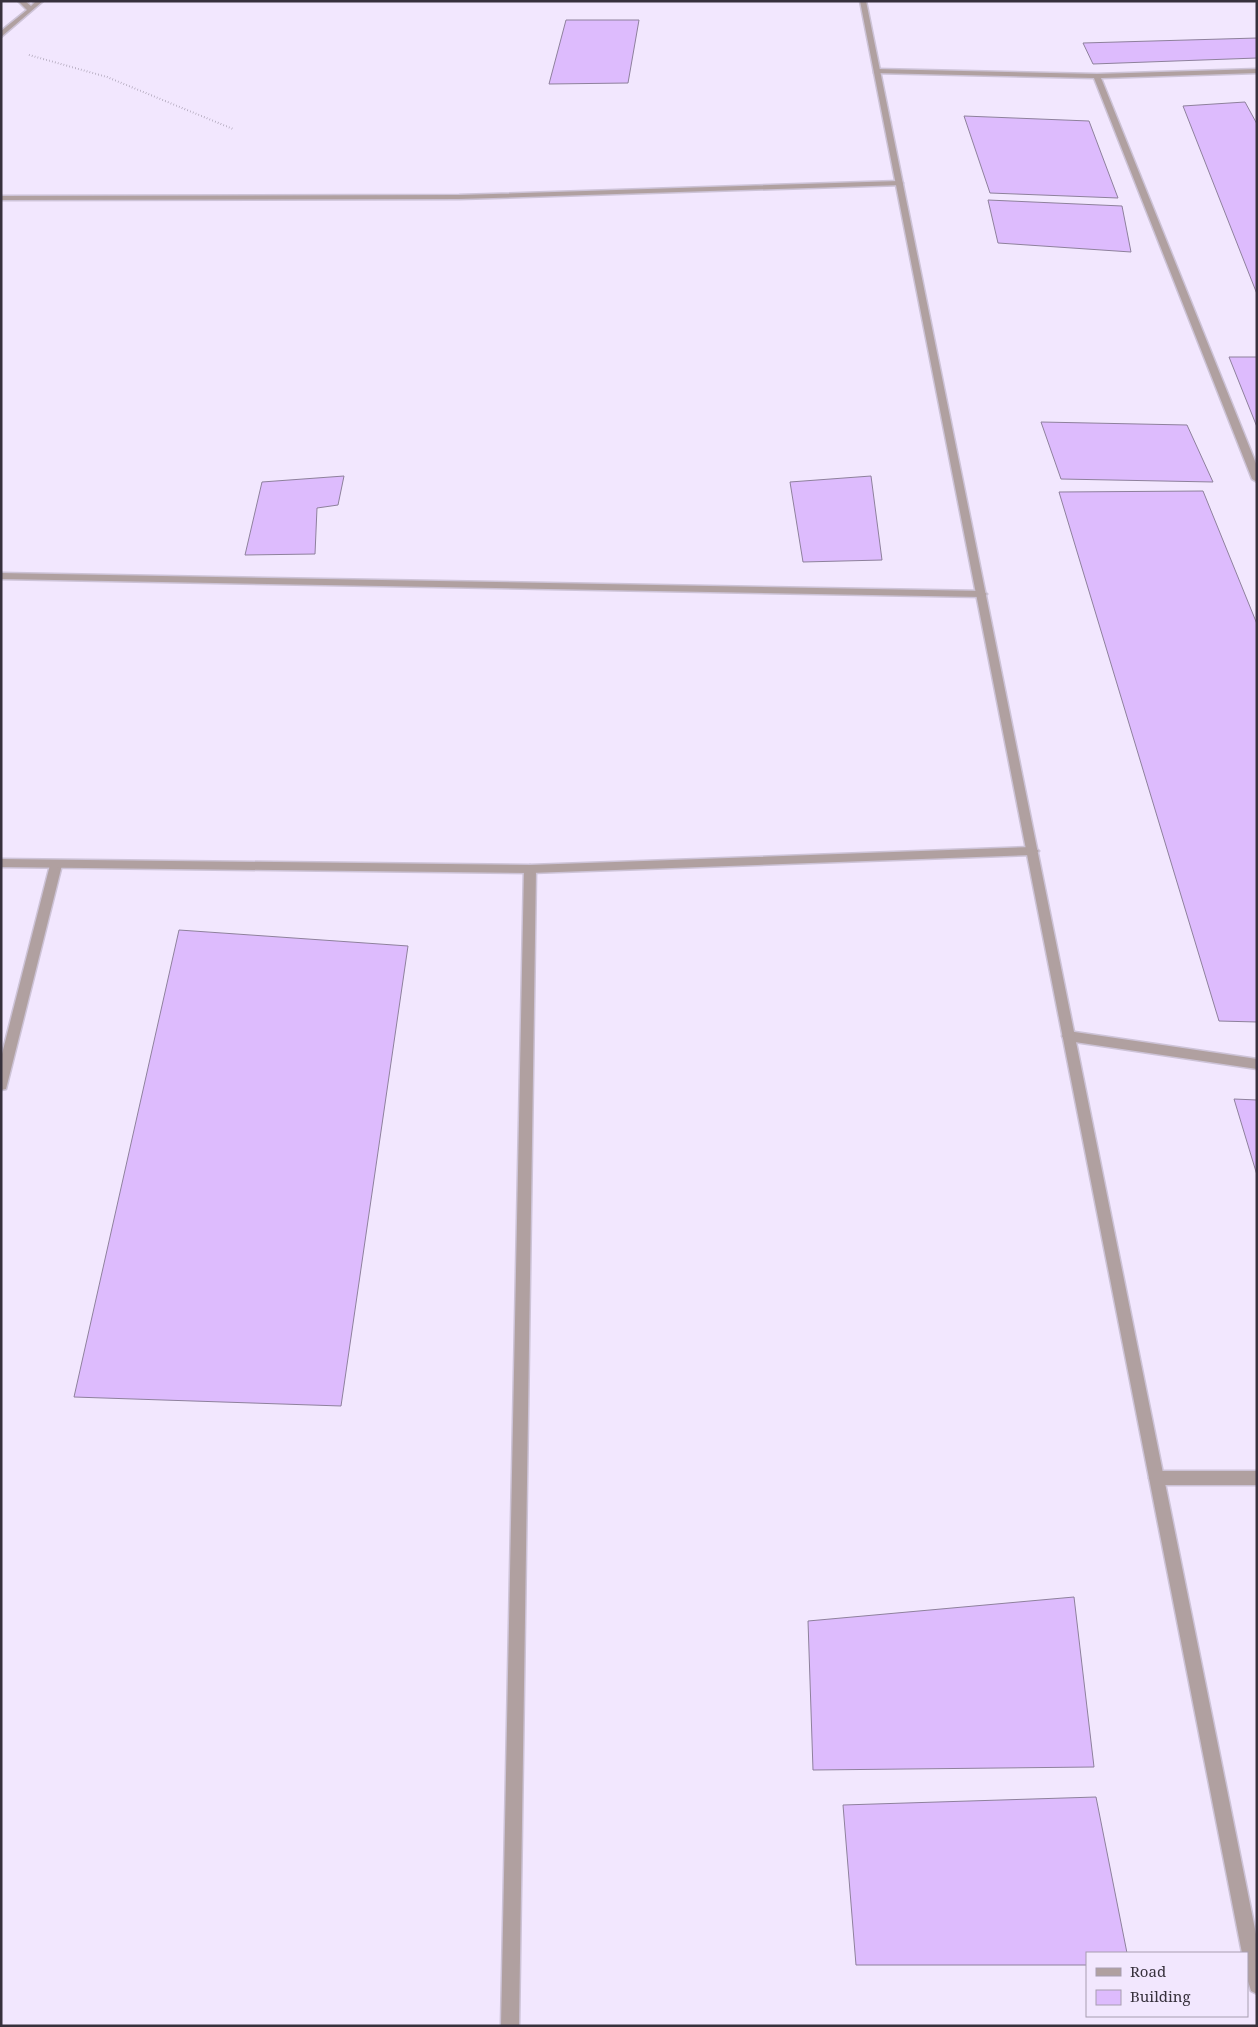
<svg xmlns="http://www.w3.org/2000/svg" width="1258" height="2027" font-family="'Noto Serif',serif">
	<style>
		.building { fill: #ddbbfd; stroke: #8e819c }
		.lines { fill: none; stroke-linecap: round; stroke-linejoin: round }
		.service-casing { stroke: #cdc3d7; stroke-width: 3 }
		.minor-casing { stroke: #cdc3d7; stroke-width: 3 }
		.tertiary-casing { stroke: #cdc3d7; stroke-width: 3 }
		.path { stroke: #928a9b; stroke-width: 2; stroke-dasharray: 0.5 2.5; stroke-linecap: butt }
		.service { fill: #b0a0a0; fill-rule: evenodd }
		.minor { fill: #b0a0a0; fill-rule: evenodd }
		.tertiary { fill: #b0a0a0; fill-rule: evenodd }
	</style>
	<rect width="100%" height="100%" fill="#f2e7fe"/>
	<path class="building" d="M566,20H639L628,83L549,84Z
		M1257,38V58L1093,64L1083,43Z
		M1245,102L1257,124V294L1183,106Z
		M964,116L1089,121L1118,198L990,193Z
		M988,200L1122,206L1131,252L998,243Z
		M1229,357H1257V427Z
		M1041,422L1187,425L1213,482L1061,479Z
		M344,476L338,505L317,508L315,554L245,555L262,482Z
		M871,476L882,560L803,562L790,482Z
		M1203,491L1257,624V1022L1219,1021L1059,492Z
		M179,930L408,946L341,1406L74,1397Z
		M1234,1099L1257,1100V1175Z
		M1074,1597L1094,1767L813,1770L808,1621Z
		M1096,1797L1127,1953H1087V1965H856L843,1805Z"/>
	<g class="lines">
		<g class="service-casing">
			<path id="service" d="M1,573L982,591L987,594L982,597L1,579Z
				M56,861L62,865L6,1089L1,1090V1058L50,865Z
				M530,865L536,869L519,2026H501L524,869Z"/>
		</g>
		<g class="minor-casing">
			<path id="minor" d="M18,1H25L31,6L36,1H43L1,37V31L27,10Z
				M877,69L1097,74L1257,69V73L1101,78L1257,466V482L1252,479L1094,78L874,73V69Z
				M899,181L903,183L902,185L459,199L1,200V196L459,195Z
				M1033,847L1039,851L1033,855L530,873L1,867V859L530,865Z
				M1068,1031L1257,1059V1069L1068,1041L1064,1039L1062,1036L1064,1033Z
				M1157,1471H1257V1485H1157L1152,1483L1149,1478L1152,1473Z"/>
		</g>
		<g class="tertiary-casing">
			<path id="tertiary" d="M860,1H866L1257,1939V1994L1251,1991L1247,1978V1953H1242Z"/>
		</g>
		<path class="path" d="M29,55L107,77L233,129"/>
		<use href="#service" class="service"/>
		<use href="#minor" class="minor"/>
		<use href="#tertiary" class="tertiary"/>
	</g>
	<rect width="1258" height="2027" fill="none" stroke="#37313c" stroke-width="5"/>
	<rect x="1086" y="1952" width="162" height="65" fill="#f2e7fe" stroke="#a79eb0"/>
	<rect x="1096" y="1968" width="25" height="8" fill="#b0a0a0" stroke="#a79eb0"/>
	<text x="1130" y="1977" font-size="15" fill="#37313c">Road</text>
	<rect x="1096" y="1990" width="25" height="15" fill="#ddbbfd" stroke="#a79eb0"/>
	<text x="1130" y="2002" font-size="15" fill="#37313c">Building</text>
</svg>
